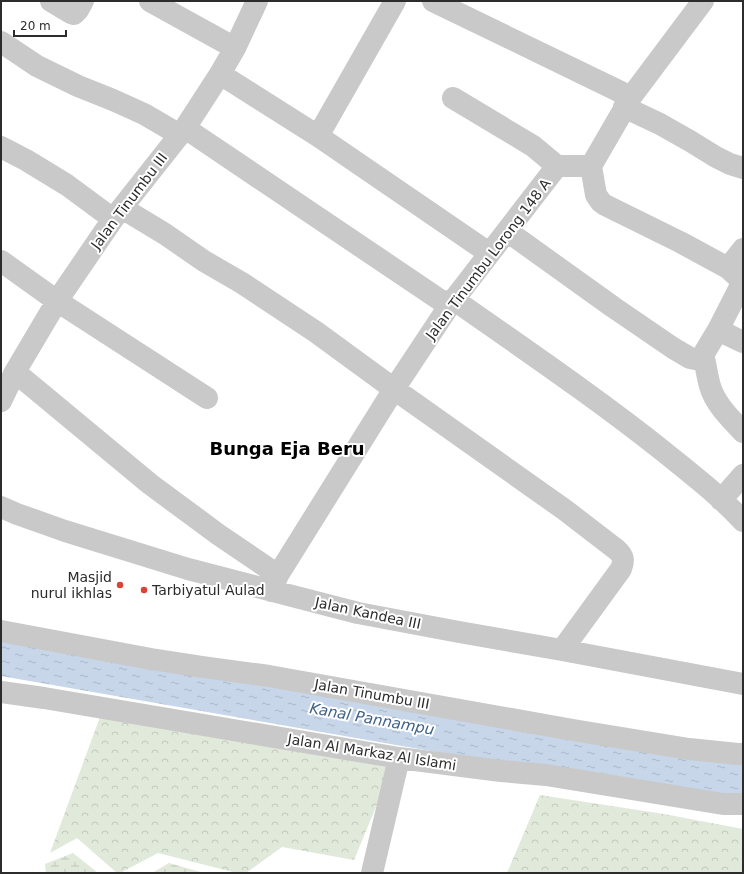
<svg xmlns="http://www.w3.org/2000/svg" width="744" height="874" font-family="'DejaVu Sans',sans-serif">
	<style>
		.forest { fill: url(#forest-crowns) }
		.wetland { fill: url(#wetland-marsh) }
		.water { fill: url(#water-ripples) }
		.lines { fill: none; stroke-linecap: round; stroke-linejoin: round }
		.minor { stroke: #c9c9c9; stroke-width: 22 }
		.poi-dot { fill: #db4336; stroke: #fff; stroke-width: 1.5 }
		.labels { text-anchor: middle; stroke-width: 4; stroke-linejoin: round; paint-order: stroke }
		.street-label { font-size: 14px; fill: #2c2c2c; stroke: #fff }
		.poi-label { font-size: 14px; fill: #2c2c2c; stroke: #fff; text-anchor: end }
		.water-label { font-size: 15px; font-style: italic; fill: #3f6189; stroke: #fff }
		.district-label { font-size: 18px; font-weight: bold; fill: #000; stroke: #fff }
	</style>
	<defs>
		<pattern id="forest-crowns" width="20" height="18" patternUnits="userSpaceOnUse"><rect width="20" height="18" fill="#e0e9da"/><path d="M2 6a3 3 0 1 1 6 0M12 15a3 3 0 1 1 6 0" fill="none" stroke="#c0c8bb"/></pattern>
		<pattern id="wetland-marsh" width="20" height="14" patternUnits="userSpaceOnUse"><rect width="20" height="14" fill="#e0e9da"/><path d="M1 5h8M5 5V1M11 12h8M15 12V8" fill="none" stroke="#c0c8bb"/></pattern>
		<pattern id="water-ripples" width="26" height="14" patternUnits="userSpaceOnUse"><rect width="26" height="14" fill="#c7d6e9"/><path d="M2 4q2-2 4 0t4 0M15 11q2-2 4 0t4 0" fill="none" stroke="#abb8c8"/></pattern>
	</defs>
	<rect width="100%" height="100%" fill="#fff"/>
	<path class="forest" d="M100,717L392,768L354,860L282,847L246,873H237L158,853L120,873H117L77,838L50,853Z
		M540,795L664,814L743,829V873H507Z"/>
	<path class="wetland" d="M73,853L98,873H46L45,864Z
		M169,863L204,873H152Z"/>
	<path class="water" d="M1,637L743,763V802L666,792L1,676Z"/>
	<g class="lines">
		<path class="minor" d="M51,1L71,13L74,14L78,10L83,1
			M150,1L235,48
			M433,1L631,97
			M1,42L37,66L78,86L113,100L144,114L180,135
			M220,74L318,136L489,253
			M453,98L533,146L557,166
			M624,107L660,124L690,141L716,157L730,164L743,168
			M185,128L449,306
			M318,136L395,1
			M1,147L26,160L67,185L113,219
			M591,166L596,195L601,202L605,205L680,242L728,268L739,278L741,281V285L718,330L743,342
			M591,166L631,97L703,1
			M122,208L165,234L204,261L242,283L316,332L394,389L565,510L617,550C624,556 624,561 621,569L562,650
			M507,231L613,307L673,348L690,358L695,359L699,358L703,355L718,330
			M1,261L57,301L207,398
			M728,268L743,249
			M453,299C524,349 595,397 663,451C690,473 719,495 743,521
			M703,355C706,365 707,376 710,386C715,404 731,419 743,432
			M15,372L150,484L219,535L278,575
			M1,401L15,372L57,301L113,219L185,128L220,74L235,48L257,1
			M721,500L743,475
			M1,507L17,514L65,531L188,569L358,613L459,632L562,650L743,684
			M271,591L278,575L394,389L449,306L557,166H591
			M1,631L151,659L203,667L269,676L573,730L689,749L738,754H743
			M1,692L44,698L399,758L501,771L546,775L723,804H743
			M372,873L399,758"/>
	</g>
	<g class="poi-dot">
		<circle cx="120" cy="585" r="4"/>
		<circle cx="144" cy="590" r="4"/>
	</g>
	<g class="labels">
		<g class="street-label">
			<text transform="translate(129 201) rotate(-53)" y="5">Jalan Tinumbu III</text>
			<text transform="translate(488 259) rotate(-53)" y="5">Jalan Tinumbu Lorong 148 A</text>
			<text transform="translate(368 613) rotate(12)" y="5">Jalan Kandea III</text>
			<text transform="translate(372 694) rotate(10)" y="5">Jalan Tinumbu III</text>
			<text transform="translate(372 752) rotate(9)" y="5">Jalan Al Markaz Al Islami</text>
		</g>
		<g class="poi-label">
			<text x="112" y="582">Masjid<tspan x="112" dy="16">nurul ikhlas</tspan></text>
			<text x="152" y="595" text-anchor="start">Tarbiyatul Aulad</text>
		</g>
		<g class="water-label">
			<text transform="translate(372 719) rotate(10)" y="5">Kanal Pannampu</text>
		</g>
		<g class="district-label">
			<text x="287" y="455">Bunga Eja Beru</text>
		</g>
	</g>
	<rect width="744" height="874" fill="none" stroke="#2c2c2c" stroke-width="4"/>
	<path d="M14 30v6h52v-6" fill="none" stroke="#2c2c2c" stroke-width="2"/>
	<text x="20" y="30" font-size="12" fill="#2c2c2c" stroke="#ffffff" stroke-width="3" paint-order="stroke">20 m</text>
</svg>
